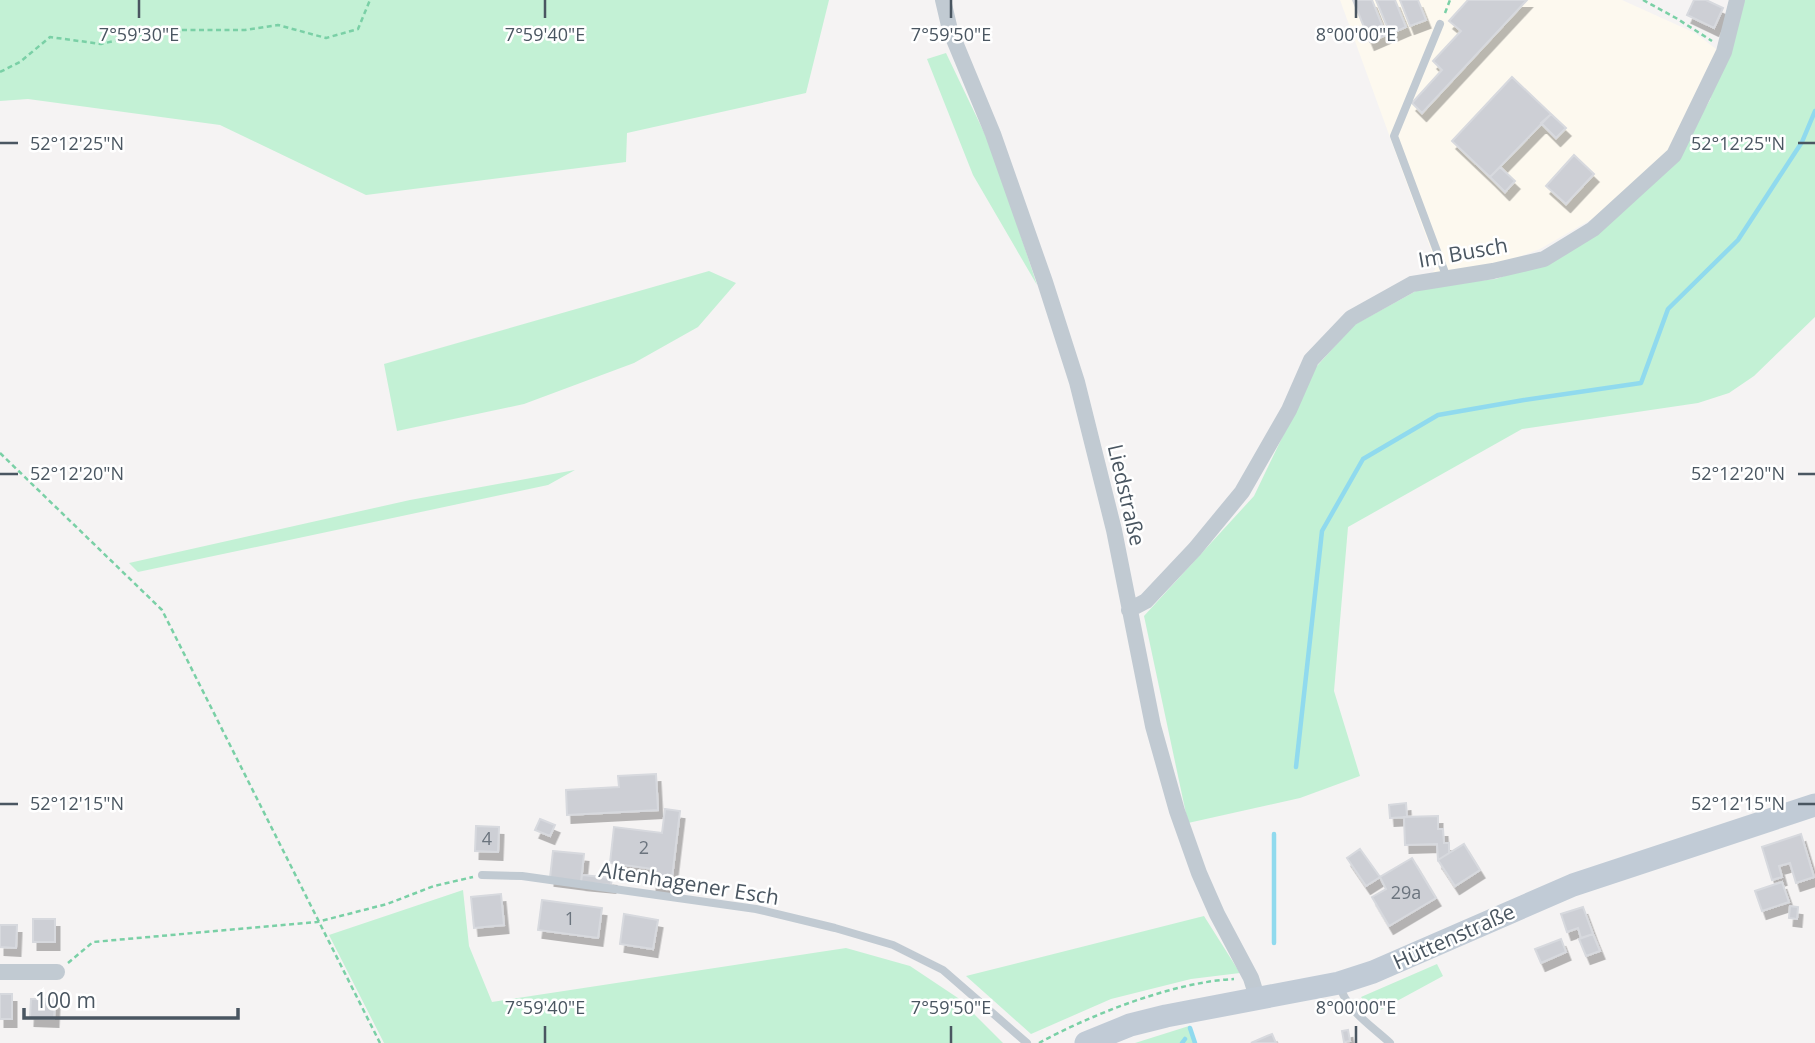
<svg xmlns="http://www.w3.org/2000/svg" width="1815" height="1043" font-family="'Open Sans',sans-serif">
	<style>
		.commercial { fill: #fdf9ef }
		.green { fill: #c3f1d5 }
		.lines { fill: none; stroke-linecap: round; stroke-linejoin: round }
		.stream { stroke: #90daee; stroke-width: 4.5 }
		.building { fill: #cdcfd5; stroke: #d7d9de; stroke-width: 2; filter: url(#shadow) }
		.path { stroke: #7ad0a6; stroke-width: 2.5; stroke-dasharray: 5 3.5; stroke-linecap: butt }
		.service { stroke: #c1cad2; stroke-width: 8 }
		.minor { stroke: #c1cad2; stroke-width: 16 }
		.secondary { stroke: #c1cbd6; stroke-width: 23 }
		.ticks { fill: none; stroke: #4a5661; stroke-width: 2.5 }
		.labels { text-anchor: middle; stroke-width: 5; stroke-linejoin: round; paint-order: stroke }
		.number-label { font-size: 18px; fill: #6b747e }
		.street-label { font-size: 21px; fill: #4a5661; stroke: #fff }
		.ticks-label { font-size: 18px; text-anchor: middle; fill: #4a5661; stroke: #fff; stroke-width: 5; stroke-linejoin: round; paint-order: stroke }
	</style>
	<defs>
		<filter id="shadow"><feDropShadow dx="4.5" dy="8" stdDeviation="0" flood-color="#0004"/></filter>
	</defs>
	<rect width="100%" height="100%" fill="#f5f3f3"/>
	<path class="commercial" d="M1340,0H1622L1695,33L1720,52L1667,153L1592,219L1540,249L1491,267L1429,275L1435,270V261Z"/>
	<path class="green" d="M0,0H829L806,93L627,133L626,162L366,195L220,125L28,99L0,101Z
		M1738,0H1815V317L1754,376L1729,393L1698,403L1522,429L1348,527L1334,691L1360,776L1300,798L1188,823L1144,616L1254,496L1316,367L1354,325L1416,291L1449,284L1496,279L1547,261L1676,158L1710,100Z
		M946,53L993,151L1037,285L973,175L927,59Z
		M709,271L736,283L698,327L634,363L524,404L397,431L384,364Z
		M575,470L548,485L138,572L129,563L410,500Z
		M463,890L469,946L492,1002L846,948L910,966L958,998L1003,1043H384L329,935Z
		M1204,916L1240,973L1191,979L1111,999L1031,1034L966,976Z
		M1437,964L1443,976L1373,1014L1361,997Z
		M1189,1026L1194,1043H1135Z"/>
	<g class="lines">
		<path class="stream" d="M1296,767L1322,531L1363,459L1438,415L1524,400L1641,383L1668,309L1738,240L1802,142L1815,111
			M1274,834V943
			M1190,1028L1195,1043
			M1182,1043L1185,1039"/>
	</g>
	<path class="building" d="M1353,0H1372L1386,35L1370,42Z
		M1376,0H1395L1406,27L1390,34Z
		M1400,0H1418L1426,20L1410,26Z
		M1468,0H1527L1422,113L1412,103L1442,70L1433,61L1461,31L1449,21Z
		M1694,0H1706L1723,8L1714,28L1687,15Z
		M1512,77L1551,114L1490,177L1452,141Z
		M1551,114L1566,128L1556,138L1541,123Z
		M1574,155L1594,174L1566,204L1546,186Z
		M1500,167L1515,181L1505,192L1490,177Z
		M656,774L658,810L567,815L566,790L619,787L618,776Z
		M1406,803L1407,817L1390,818L1389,805Z
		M665,809L680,811L671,886L652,883L653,869L610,863L614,827L662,833Z
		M1438,816V829H1443L1444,843H1449V853L1438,860L1437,844L1405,845L1404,817Z
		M540,819L555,825L550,836L535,830Z
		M476,826L499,827L498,852L475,851Z
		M1801,834L1814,877L1796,883L1790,863L1779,866L1782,877L1772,880L1762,847Z
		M1464,844L1480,870L1455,886L1438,860Z
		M1360,849L1380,877L1366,886L1347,858Z
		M553,851L584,854L581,882L550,878Z
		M1412,858L1436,898L1389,926L1372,897L1386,889L1380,877Z
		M582,875L612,878L611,885L581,882Z
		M1782,882L1789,902L1762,911L1755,891Z
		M501,894L504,925L474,928L471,897Z
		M542,900L602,908L598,938L538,930Z
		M1790,906L1798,907L1797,919L1789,918Z
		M1583,907L1593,934L1581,938L1578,928L1567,932L1561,914Z
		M624,914L658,920L653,949L620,944Z
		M33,919H55V942H33Z
		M0,925H17L16,948L0,947Z
		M1593,934L1600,951L1586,956L1579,939Z
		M1561,939L1566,952L1541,963L1535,949Z
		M0,994H12V1019H0Z
		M31,999H55L54,1019L30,1018Z
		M1348,1030L1350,1041L1344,1042L1342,1031Z
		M1272,1034L1276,1043H1251L1267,1036Z"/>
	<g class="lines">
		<path class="path" d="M1643,0L1676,18L1712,41
			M1445,13L1450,0
			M0,72L20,62L50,37L101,44L161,30H245L278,25L326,38L358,29L370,0
			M0,453L162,610L380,1043
			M68,963L93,942L317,922L387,904L434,886L473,877
			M1039,1043C1092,1014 1174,982 1234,979"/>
		<path class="service" d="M1440,24L1394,136L1447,278
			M482,875L522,876L756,909L835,928L893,945L943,970L1027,1043
			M1340,986C1346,1010 1373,1027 1390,1043"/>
		<path class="minor" d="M943,0L950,30L993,134L1045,282L1077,382L1114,530L1153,726L1177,811L1199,873L1217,914L1251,978L1258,1000
			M1129,610L1146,601L1195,549L1242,492L1289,410L1311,360L1351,318L1412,284L1493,271L1544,259L1593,229L1674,155L1724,52L1737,0
			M0,972H57"/>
		<path class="secondary" d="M1086,1043L1130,1025L1166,1016L1339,983L1373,972L1573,885L1815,805"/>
	</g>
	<path class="ticks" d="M139,0V18M545,0V18M951,0V18M1356,0V18M0,143H18M1798,143H1815M0,474H18M1798,474H1815M0,804H18M1798,804H1815M545,1026V1043M951,1026V1043M1356,1026V1043"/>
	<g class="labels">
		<g class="number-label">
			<text x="487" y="845">4</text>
			<text x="644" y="854">2</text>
			<text x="1406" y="899">29a</text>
			<text x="570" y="925">1</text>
		</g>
		<g class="street-label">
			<text transform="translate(1463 253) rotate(-10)" y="7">Im Busch</text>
			<text transform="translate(1126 495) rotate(77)" y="7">Liedstraße</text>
			<text transform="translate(689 884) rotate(9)" y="7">Altenhagener Esch</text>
			<text transform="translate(1454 937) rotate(-24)" y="7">Hüttenstraße</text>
		</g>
	</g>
	<g class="ticks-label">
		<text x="139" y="41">7°59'30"E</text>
		<text x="545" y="41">7°59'40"E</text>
		<text x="951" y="41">7°59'50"E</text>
		<text x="1356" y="41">8°00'00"E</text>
		<text x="77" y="150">52°12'25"N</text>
		<text x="1738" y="150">52°12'25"N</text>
		<text x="77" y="480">52°12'20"N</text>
		<text x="1738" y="480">52°12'20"N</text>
		<text x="77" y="810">52°12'15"N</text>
		<text x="1738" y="810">52°12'15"N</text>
		<text x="545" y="1014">7°59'40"E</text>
		<text x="951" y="1014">7°59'50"E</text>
		<text x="1356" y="1014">8°00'00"E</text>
	</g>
	<path d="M24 1008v10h214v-10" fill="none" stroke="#4a5661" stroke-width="3.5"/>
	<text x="35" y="1008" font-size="21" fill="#4a5661" stroke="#ffffff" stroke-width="5" paint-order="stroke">100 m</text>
</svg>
